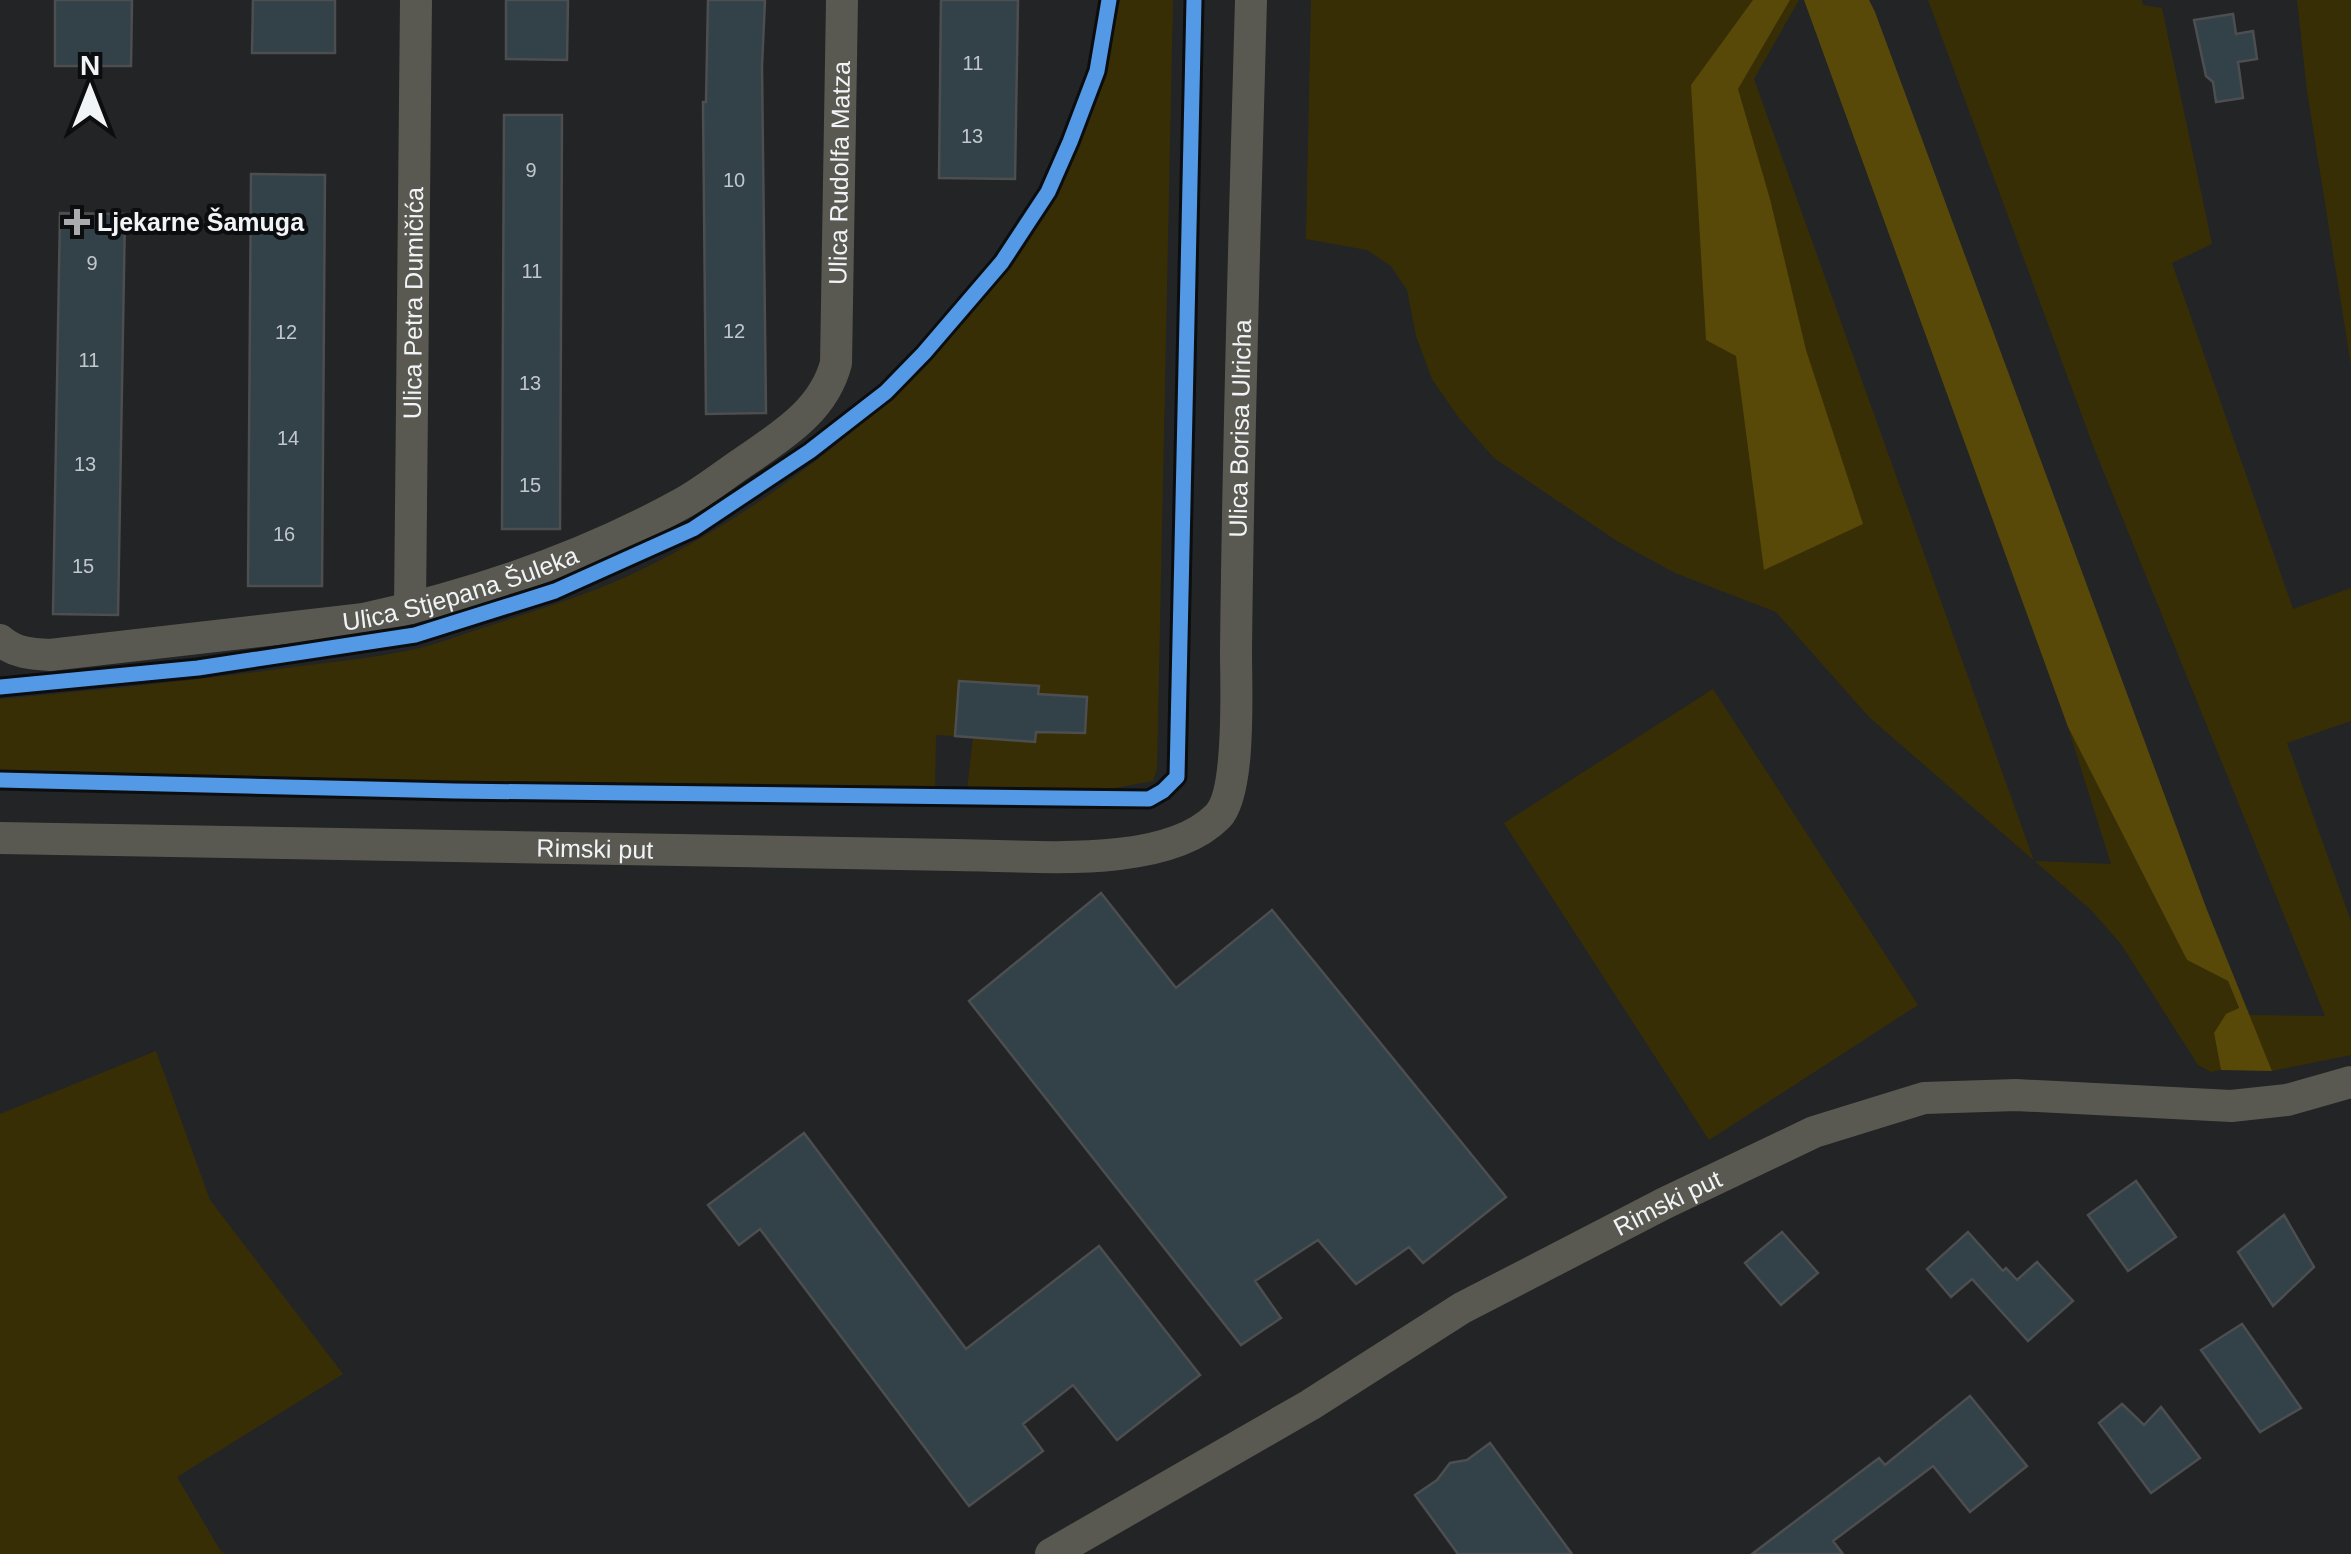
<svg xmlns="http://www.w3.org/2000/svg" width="2351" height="1554" font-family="Arial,sans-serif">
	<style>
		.green { fill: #382e06 }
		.forest { fill: #584908 }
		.building { fill: #334149; stroke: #4c4e4f; stroke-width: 2.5 }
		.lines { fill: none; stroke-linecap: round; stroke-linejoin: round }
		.street { stroke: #5a5951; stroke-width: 32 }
		.cycleway-casing { stroke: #0b0d0f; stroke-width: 21 }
		.cycleway { stroke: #5399e6; stroke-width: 15 }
		.poi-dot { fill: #a9abae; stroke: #0b0d0f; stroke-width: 4 }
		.labels { text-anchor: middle; stroke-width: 8; stroke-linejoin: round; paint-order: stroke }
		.number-label { font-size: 20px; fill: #c2c7cc }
		.street-label { font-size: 25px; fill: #f1f4f7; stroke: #0b0d0f }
		.poi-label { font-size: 25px; font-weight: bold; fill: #f1f4f7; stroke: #0b0d0f; text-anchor: start }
	</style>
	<rect width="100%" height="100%" fill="#222426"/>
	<path class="green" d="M1120,0H1173L1157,768L1153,781L1104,790H967L973,737L1035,741L1039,687L960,681L955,736L936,735L935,791L0,772V699C101,690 201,680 301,666C349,660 404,655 450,639C509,618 570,602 628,576C801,496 991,334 1073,159C1096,109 1108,54 1120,0Z
		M1311,0H1799L1754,79L2034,861L2111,864L2068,727L2187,960L2228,981L2239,1009L2214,1033L2221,1070L2211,1072L2198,1065L2121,944L2091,910L1869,717L1776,612L1675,573L1617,541L1494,458L1459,418L1432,379L1416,336L1407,290L1391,266L1367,250L1306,239Z
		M1928,0H2142L2143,5L2162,8L2212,244L2172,263L2293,609L2351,588V721L2287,743L2351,921V1055L2272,1071L2249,1015L2325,1016L2094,448Z
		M2297,0H2351V365L2307,91Z
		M1713,689L1918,1005L1709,1140L1504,823Z
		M156,1051L210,1200L343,1374L177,1477L220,1550L225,1554H0V1114Z"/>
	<path class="forest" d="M1753,0H1790L1738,89L1770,199L1806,350L1863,524L1764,570L1736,356L1706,340L1691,85Z
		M1804,0H1869L1875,12L2207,910L2272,1071L2221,1070L2214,1033L2226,1014L2239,1008L2228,981L2187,960L2068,727Z"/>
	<path class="building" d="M55,0H132L131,66H55Z
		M253,0H335V53H252Z
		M506,0H568L567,60L506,59Z
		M708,0H765L762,66L766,413L706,414L703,102H706Z
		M941,0H1018L1015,179L939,178Z
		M2233,14L2236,34L2253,31L2257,59L2238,62L2243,98L2216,102L2213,82L2206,76L2194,20Z
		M504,115H562L560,529H502Z
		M251,174L325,175L322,586H248Z
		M60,213L125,214L118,615L53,614Z
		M959,681L1039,686L1038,694L1087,697L1085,733L1036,732L1035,742L955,736Z
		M1101,893L1176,988L1272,910L1506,1197L1423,1263L1409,1247L1356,1284L1318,1240L1255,1281L1281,1318L1241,1345L969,1001Z
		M804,1133L966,1349L1099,1246L1200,1375L1117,1440L1073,1385L1023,1424L1043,1451L969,1506L760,1229L739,1245L708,1205Z
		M2136,1181L2176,1237L2128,1271L2088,1215Z
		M2284,1215L2314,1267L2273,1306L2238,1252Z
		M1782,1232L1818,1273L1781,1305L1745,1263Z
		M1968,1232L2003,1271L2006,1268L2017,1280L2037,1262L2073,1301L2028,1341L1972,1279L1951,1297L1927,1269Z
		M2242,1324L2301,1408L2260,1432L2201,1350Z
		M1970,1396L2027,1466L1970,1512L1933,1466L1833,1541L1843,1554H1752L1879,1458L1885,1465Z
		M2122,1404L2144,1425L2161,1407L2200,1458L2151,1493L2099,1423Z
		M1490,1443L1572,1554H1458L1415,1495L1437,1480L1450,1463L1467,1460Z"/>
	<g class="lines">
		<g class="street">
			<path id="s1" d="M410,608L416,0"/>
			<path id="s2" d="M0,640C15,653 31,654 50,655L364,619C473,595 583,558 681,504C703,492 724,475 745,461C783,435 824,410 836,363L842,0"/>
			<path id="s3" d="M0,838L954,855C1027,855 1165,871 1218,816C1241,792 1236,688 1236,653C1238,435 1245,218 1251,0"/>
			<path id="s4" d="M1051,1554L1310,1405L1462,1308L1665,1203L1814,1132L1924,1098L2016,1095L2231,1106L2287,1100L2351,1082"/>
		</g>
		<g class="cycleway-casing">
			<path id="cycleway" d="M0,687L198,668L415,635L555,591L693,529L810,451L886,392L924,353L1002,262L1048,192L1070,142L1097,71L1109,0
				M0,780L455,791L1149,799L1163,791L1177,777L1194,0"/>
		</g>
		<use href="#cycleway" class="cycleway"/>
	</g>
	<path class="poi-dot" d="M72 207h10v10h10v10h-10v10h-10v-10h-10v-10h10z"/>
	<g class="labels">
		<g class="number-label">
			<text x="973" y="70">11</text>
			<text x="972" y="143">13</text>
			<text x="531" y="177">9</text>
			<text x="734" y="187">10</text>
			<text x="92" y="270">9</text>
			<text x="532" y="278">11</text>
			<text x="734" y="338">12</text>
			<text x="286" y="339">12</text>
			<text x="89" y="367">11</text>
			<text x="530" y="390">13</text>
			<text x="288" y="445">14</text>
			<text x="85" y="471">13</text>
			<text x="530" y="492">15</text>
			<text x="284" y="541">16</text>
			<text x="83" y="573">15</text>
		</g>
		<g class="street-label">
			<text dy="9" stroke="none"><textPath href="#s2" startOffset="1112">Ulica Rudolfa Matza</textPath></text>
			<text dy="9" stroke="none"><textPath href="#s1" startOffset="305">Ulica Petra Dumičića</textPath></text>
			<text dy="9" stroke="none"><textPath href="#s3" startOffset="1618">Ulica Borisa Ulricha</textPath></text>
			<text dy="9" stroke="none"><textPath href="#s2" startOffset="470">Ulica Stjepana Šuleka</textPath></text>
			<text dy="9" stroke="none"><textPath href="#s3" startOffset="595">Rimski put</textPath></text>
			<text dy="9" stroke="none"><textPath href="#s4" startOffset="710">Rimski put</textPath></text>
		</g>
		<g class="poi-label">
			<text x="97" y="231">Ljekarne Šamuga</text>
		</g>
	</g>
	<g transform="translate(90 90)" stroke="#0b0d0f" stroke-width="8" paint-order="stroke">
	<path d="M0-8L18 38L0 25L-18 38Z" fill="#f1f4f7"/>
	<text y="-15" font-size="28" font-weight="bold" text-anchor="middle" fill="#f1f4f7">N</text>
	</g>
</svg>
